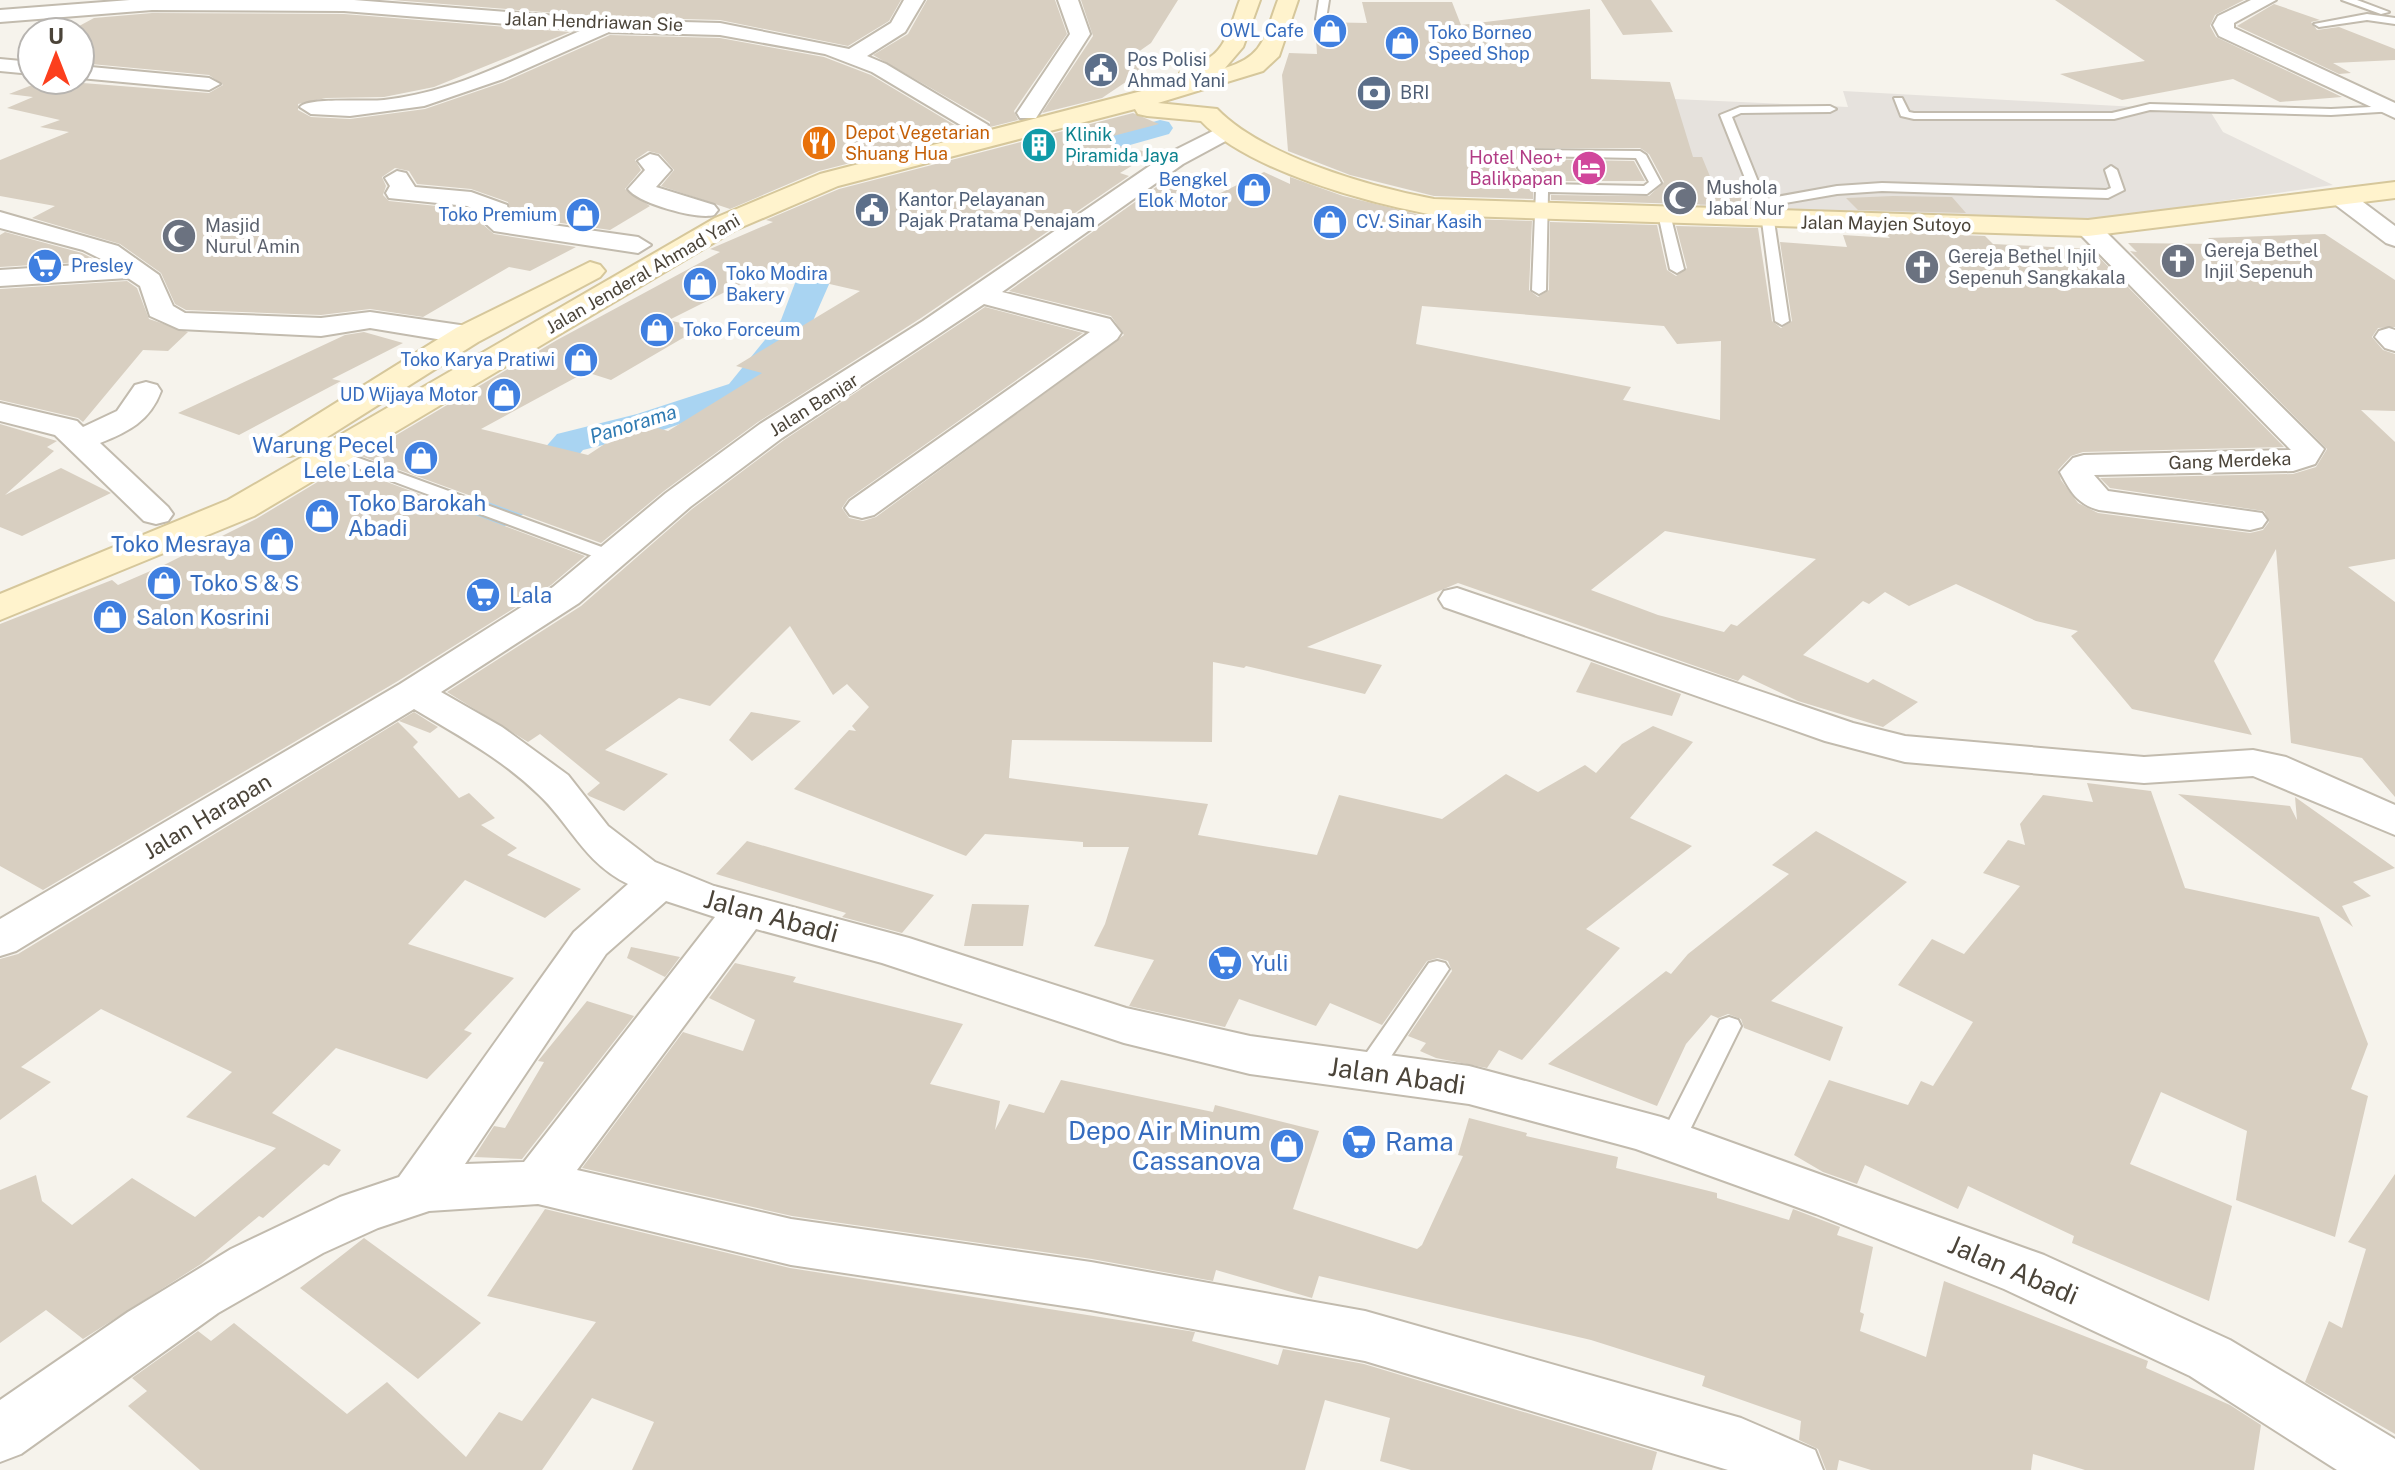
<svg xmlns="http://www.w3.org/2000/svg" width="2395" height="1470" font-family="'Public Sans',sans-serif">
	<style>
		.industrial { fill: #e6e2dd }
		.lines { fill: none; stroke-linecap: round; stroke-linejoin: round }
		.canal { fill: #a9d4f2; fill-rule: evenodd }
		.building { fill: #d8cfc1; fill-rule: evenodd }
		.service-casing { stroke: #c2bbae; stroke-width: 4 }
		.minor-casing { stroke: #c2bbae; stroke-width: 4 }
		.secondary-casing { stroke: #d6c79b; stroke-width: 4 }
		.service { fill: #fff; fill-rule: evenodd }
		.minor { fill: #fff; fill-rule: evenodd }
		.secondary { fill: #fff3cd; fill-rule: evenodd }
		.labels { text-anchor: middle; stroke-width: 8; stroke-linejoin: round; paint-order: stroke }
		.far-street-label { font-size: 18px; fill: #4b4439; stroke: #fff }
		.far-shop-label { font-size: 18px; fill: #366cbe; stroke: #fff; text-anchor: end }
		.far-service-label { font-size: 18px; fill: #4e5e75; stroke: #fff; text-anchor: start }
		.far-food-label { font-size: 18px; fill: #c56008; stroke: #fff; text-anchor: start }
		.far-culture-label { font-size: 18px; fill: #0d838f; stroke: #fff; text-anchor: start }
		.far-hotel-label { font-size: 18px; fill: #b23c85; stroke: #fff; text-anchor: end }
		.far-worship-label { font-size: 18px; fill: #5b616d; stroke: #fff; text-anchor: start }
		.far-water-label { font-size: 20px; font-style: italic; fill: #2e7ab2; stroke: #fff }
		.shop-label { font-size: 22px; fill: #366cbe; stroke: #fff; text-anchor: start }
		.street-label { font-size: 22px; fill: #4b4439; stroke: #fff }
		.near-street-label { font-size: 26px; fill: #4b4439; stroke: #fff }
		.near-shop-label { font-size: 26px; fill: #366cbe; stroke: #fff; text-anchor: end }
	</style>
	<rect width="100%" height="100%" fill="#f6f3ec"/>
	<path class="industrial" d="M1843,91L2210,111L2223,132L2333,185L2085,221L1700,206L1674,99L1848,107Z"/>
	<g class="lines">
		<path class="canal" d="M1160,120L1169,122L1173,128L1169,134L1091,156L1058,176H1038L1034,170L1073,144Z
			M854,232L865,235L869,241L865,247L832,264L830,282L812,323L753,398L663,430L583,450L536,506L447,563L433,566L419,563L413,554L419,545L508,490L557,434L637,414L729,384L781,320L806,254Z"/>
	</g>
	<path class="building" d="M392,0H901L889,21L848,46L720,20L608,17Z
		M927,0H1055L1067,34L1014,111L1018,120L990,127V122L873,55L908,34Z
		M1081,0H1178L1151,43L1131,57L1157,61L1102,98L1042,113L1093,36Z
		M1601,0H1651L1673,32L1623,35Z
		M2055,0H2244L2215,15L2210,26L2216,37L2342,97L2280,102L2233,79L2122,100L2060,74L2145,61Z
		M1362,2H1452L1461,25L1590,9L1591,79L1670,82L1693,157H1702L1716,191L1748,193L1752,206L1551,200V195L1649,196L1664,182L1649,154L1640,148H1519L1515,168L1533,190V199L1434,196L1350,175L1288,151L1282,75L1289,53L1317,54L1315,22L1367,23Z
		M2274,4L2320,20L2311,22L2317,30L2339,27L2395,49V60L2333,63L2351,73L2339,74L2237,26Z
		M152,13L344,14L570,32L434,87L384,97L326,98L298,104V110L311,117L350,119L425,109L504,82L610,35L720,38L824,57L871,75L968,133L819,171L730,209L661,186L674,170L660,154L648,151L635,160L641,170L625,189L650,206L610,230L512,216L508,202L471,189L417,184L409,171L395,168L382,177L386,186L383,195L389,201L466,209L481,216V223L494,234L576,247L530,271L509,267L423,317L370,309L321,315L186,310L175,304L161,273L120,244L32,218L55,206L0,196V160L69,132L40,127L60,120L7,108L33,97L9,94L45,80L209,93L223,85L209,75L80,63V32H68L94,18Z
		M1133,113L1159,124L1094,141L1153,153L1120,173L1129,176L921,318L758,422L664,491L601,543L361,456L557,340L720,252L710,249L773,222L766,220L839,189ZM769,270L860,291L736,366L762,373L668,431L638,422L588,455L481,429L586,372L611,380L700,328L669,320Z
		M1534,159L1634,161L1645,181H1546L1533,166Z
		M1264,172L1290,184V177L1343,196L1433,218L1532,221L1529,290L1538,297L1549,290L1550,222L1657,225L1667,270L1676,276L1687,268L1676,226L1758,228L1772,321L1781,328L1792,321L1780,242L1847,247L1843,235L1890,238L1884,232L1985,236L1993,244L2091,249L2284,447L2083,452L2071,456L2058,470L2061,480L2078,503L2098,513L2250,533L2263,530L2269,522L2264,511L2110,488L2100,478L2293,474L2316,467L2327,449L2130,251L2137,252L2128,243L2215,244L2208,238L2325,234L2395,280V327L2378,328L2372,337L2383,350L2395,354V411L2361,410L2395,442V559L2348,567L2395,602V797L2362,758L2291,743L2276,549L2214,661L2252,735L2132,709L2071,636L2078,631L2036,621L1956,584L1909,606L1885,592L1869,604L1863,601L1803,655L1868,683L1873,679L1918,702L1883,727L1798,701L1743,675L1738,681L1458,583L1307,647L1382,665L1365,694L1246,666L1244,668L1213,662L1212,742L1012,740L1009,778L1208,804L1198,835L1317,855L1339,795L1442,819L1506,774L1538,792L1585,765L1596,773L1622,744L1653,726L1693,742L1630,818L1692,846L1586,929L1620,948L1522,1060L1499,1050L1487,1068L1436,1058L1420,1051L1426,1043L1408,1036L1452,971L1448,961L1438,958L1427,961L1382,1025L1330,1003L1316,1026L1239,999L1225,1027L1129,1006L1154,960L1094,946L1105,924L1129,847H1083V842L985,834L966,856L794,789L849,730L856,731L852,726L869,707L847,684L833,695L790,626L710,706L679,698L605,750L668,774L624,811L589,796L587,794L600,783L540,734L528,742L447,692L581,606L692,509L784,440L985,307L1083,333L848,499L842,508L849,518L863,521L876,517L1124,335L1111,316L1009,291L1159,185L1208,199ZM1422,306L1664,326L1677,344L1721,341L1720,420L1623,400L1631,387L1416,344ZM1665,531L1816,559L1737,626L1731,624L1724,632L1658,615L1591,590Z
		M1893,196L1952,197L1966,213L1858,210L1846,198Z
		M5,232L82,253L98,261L0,267V235Z
		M127,281L137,288L149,319L188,332L168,351L143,350L83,422L78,418L0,400V289Z
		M364,332L403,343L332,379L341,381L239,435L178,413L345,335Z
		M0,424L57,441L47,447L54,451L5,495L61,468L111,493L22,536L0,527Z
		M344,466L585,556L551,585L398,681L43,890L0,866V624L112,580L118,585L162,566L256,519Z
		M1591,662L1681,694L1672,716L1576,692Z
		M414,712L428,721L438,727L430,733L399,721Z
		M751,712L801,721L752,761L729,740Z
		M398,722L418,742L413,747L459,798L469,793L495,818L481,825L517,848L507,855L581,889L545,918L465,880L408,944L514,978L464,1030L472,1033L427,1079L336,1048L272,1113L341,1150L329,1166L324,1164L263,1218L259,1216L201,1264L83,1339L46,1310L0,1343V1190L36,1175L42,1201L72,1225L132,1178L195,1217L276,1148L186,1117L232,1072L101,1009L21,1067L51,1082L0,1120V959L18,954Z
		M2087,783L2151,791L2185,888L2319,917L2368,1044L2351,1089L2368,1096L2335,1237L2236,1200L2247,1131L2161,1092L2130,1164L2232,1206L2209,1301L2072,1243L2074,1236L1968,1186L1958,1209L1865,1165L1857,1184L1823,1172L1794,1155L1829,1080L1908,1105L1921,1081L1933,1086L1973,1022L1898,985L1932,939L1964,954L2020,886L1983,873L2008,840L2025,845L2020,824L2043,795L2093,802Z
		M2178,794L2290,806L2297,820L2295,797L2395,868L2353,882L2371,896L2342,906L2353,927Z
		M1816,831L1907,882L1771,1001L1843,1027L1830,1061L1744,1028L1741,1019L1728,1014L1718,1018L1711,1015L1686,1044L1657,1106L1548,1064L1666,971L1671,974L1688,954L1789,874L1772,865Z
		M747,841L934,895L902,933L842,917L846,913L716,874Z
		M972,904L1029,905L1023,946H964Z
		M631,947L680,957L665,977L627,958Z
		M735,963L796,977L793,982L963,1024L930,1084L1000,1101L995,1130L1009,1104L1044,1113L1061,1080L1213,1112L1215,1105L1319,1131L1293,1209L1417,1249L1422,1245L1463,1156L1458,1155L1469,1118L1527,1133L1526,1136L1618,1157L1616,1168L1717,1193V1198L1789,1220L1793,1209L1840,1227L1837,1235L1873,1247L1860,1312L1864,1314L1860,1331L1926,1357L1944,1281L2148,1361L2146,1368L2230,1405L2261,1425L2254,1470H2085L2033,1454L2031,1470H1871L1839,1460L1837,1470H1826L1818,1449L1799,1440L1801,1421L1702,1386L1705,1376L1591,1340L1319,1276L1312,1298L1216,1270L1213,1281L1092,1259L792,1216L582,1168L683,1032L743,1051L755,1020L709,998Z
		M587,1001L634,1016L522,1159L474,1157L494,1126L505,1128L544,1062L538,1061Z
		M2395,1174V1434L2305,1382L2329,1321L2342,1328L2366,1249L2348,1242Z
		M545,1209L790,1268L1195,1332L1192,1341L1278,1365L1283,1349L1364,1364L1657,1452L1652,1470H1411L1380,1461L1390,1418L1325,1400L1305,1470H632L654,1422L592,1398L542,1470H200L128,1406L147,1391L132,1378L198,1331L211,1341L234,1323L347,1414L387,1382L466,1457L499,1412L522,1421L596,1322L487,1296Z
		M364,1238L481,1323L418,1379L300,1288Z"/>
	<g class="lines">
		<g class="service-casing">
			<path id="service" d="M1319,0H1329L1326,19L1321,22L1316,19Z
				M2342,0H2357L2389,12L2381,14Z
				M2367,14L2395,18V24L2367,20L2319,27L2314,24Z
				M1894,98H1902L1909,112L1914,113H2112L2150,104L2331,109L2391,106L2395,107V111L2331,115L2150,110L2114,119H1914L1901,116Z
				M1740,107L1830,106L1836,109L1830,112L1741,113L1732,117L1765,199L1837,186L1882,183L2106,190L2111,188L2105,170L2111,166L2117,170L2124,190L2108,198L1882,191L1837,194L1768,206L1774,221L1789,321L1782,325L1775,321L1762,221L1720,115Z
				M1521,150L1640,151L1646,155L1661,183L1647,194L1548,192L1546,290L1539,294L1532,290L1536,189L1518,168ZM1531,156L1636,158L1649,182L1644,186L1545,184L1530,167Z
				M1665,214L1671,218L1684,269L1677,273L1670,269L1659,218Z
				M334,449L618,553L621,557L612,562L606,561L328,457V451Z
				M1437,961L1445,963L1449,969L1445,975L1376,1079L1367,1081L1358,1079L1355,1072L1358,1065L1429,963Z
				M1729,1017L1738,1020L1741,1026L1684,1142L1680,1149L1671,1152L1662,1149L1658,1142L1717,1026L1720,1020Z"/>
		</g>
		<g class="minor-casing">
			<path id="minor" d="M130,0H354L608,20L720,23L849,49L891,23L904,0H924L905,32L867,56L886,64L988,125L977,132L969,130L872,72L825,54L720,35L609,32L503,79L424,106L350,116L311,114L300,107C308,97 367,102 384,100C453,93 519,57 582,30L344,11L152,10L0,22V10Z
				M1058,0H1078L1090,34L1036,118H1020L1017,113L1070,34Z
				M2251,0H2276L2234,23V28L2395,103V118L2219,36L2213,25L2218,16Z
				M0,59L32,62V74L0,71Z
				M80,66L209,78L220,84L209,90L80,78Z
				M1225,125L1233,127L1236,132L1233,137L1183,164L1002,292L1110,319L1121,333L1117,339L874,515L862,518L850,515L845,508L850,501L1090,332L984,304L782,438L690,507L579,603L441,692L502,727L568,775L608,826L655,862L714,886L909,938L1126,1008L1250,1036L1469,1066L1661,1117L2044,1255L2230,1340L2395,1439V1470H2337L2190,1376L2004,1289L1816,1214L1636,1149L1469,1104L1250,1074L1124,1043L882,963L756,929L577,1170L791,1219L1091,1262L1365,1311L1741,1418L1815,1450L1823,1470H1728L1365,1361L1091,1310L791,1265L538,1204L429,1211L378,1228L323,1253L218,1313L21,1454L0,1462V1400L128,1312L231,1249L340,1197L399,1177L574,932L628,884C583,862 570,823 537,793C502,759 456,734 414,709L16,951L0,956V919L400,684L553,587L666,493L760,424L923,321L1167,154ZM666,901L715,917L524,1162L465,1164L606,954Z
				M650,154L658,156L671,170L656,187L714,205L718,210L714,215C697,220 638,203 628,189L645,170L638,161Z
				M397,171L406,173L415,187L471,192L507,205L510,219L638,237L651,245L638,253L494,231L483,221L485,214L467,206L389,198L386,193L390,186L385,178Z
				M2342,191L2351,193L2395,226V246L2386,243L2333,203L2330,198L2333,193Z
				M0,212L118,246L159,275L173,306L185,313L321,318L370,312L467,326L477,329L481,335L477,341L467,344L370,328L321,336L179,329L150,316L140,286L128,278L0,286V270L109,263L83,250L0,228Z
				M2088,220L2097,223L2324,449L2315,464L2293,471L2094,475L2108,491L2262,513L2267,520L2262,527L2250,530L2099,510C2077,504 2070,491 2060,472L2073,458L2084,455L2291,450L2079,233L2075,228Z
				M2389,328L2395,330V351L2385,348L2375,337L2379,331Z
				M146,382L157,385L161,391C150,421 128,432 100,443L168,507L173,514L168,521L156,524L144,521L55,435L0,421V403L77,421L83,427L117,411L135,385Z
				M1457,588L1853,723L1905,736L2144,757L2253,750L2286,757L2395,805V835L2253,776L2144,783L1905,762L1825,741L1444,607L1439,599L1444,591Z"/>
		</g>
		<g class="secondary-casing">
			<path id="secondary" d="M1240,0H1260L1243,47L1225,68C1265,56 1264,37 1278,0H1298L1279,56L1263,71L1158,103L1217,109C1262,156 1370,187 1434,199L2088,220L2395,182V198L2088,236L1434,215C1368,203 1247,170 1201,121L1147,116L1138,114L1135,109L838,186L735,230L254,516L0,620V594L228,500L715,218L820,174L1188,79L1180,73C1187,64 1200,64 1209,58C1228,46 1232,20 1240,0Z
				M590,262L600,265L605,271L600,277L478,342L302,453L290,456L278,453L273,446L278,439L456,328Z"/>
		</g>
		<use href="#service" class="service"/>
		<use href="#minor" class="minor"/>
		<use href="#secondary" class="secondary"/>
	</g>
	<defs>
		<g id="shop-disc" transform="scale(1.8)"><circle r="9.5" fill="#3f7fe0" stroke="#fff"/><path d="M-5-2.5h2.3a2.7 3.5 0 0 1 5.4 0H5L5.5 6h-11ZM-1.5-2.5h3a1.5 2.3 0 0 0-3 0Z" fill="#fff"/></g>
		<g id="civic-disc" transform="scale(1.8)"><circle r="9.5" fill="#5c6f8a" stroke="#fff"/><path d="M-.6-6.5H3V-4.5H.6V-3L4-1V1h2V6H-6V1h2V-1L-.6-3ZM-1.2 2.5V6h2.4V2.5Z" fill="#fff"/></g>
		<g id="bank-disc" transform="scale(1.8)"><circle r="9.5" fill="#5c6f8a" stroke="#fff"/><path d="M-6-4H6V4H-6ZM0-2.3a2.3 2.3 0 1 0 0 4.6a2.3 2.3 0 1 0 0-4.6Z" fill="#fff"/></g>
		<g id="restaurant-disc" transform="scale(1.8)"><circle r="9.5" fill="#e8710a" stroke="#fff"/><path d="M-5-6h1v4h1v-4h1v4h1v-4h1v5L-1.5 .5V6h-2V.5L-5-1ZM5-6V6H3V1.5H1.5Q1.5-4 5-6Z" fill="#fff"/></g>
		<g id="building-disc" transform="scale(1.8)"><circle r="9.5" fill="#0f9aa8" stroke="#fff"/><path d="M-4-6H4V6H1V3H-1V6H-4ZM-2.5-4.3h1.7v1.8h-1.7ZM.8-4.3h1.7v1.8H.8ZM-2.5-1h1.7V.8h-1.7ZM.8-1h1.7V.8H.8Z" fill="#fff"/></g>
		<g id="hotel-disc" transform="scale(1.8)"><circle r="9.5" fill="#d1479c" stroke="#fff"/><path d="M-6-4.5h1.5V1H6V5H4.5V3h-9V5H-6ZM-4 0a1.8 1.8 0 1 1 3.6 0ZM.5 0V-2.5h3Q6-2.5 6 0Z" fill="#fff"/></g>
		<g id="mosque-disc" transform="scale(1.8)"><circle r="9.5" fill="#6b7280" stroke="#fff"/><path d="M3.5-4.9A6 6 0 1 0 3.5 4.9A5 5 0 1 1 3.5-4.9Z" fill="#fff"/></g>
		<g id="church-disc" transform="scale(1.8)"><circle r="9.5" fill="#6b7280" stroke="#fff"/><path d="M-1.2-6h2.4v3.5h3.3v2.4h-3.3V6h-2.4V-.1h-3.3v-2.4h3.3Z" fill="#fff"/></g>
		<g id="supermarket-disc" transform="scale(1.8)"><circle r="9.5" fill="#3f7fe0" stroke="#fff"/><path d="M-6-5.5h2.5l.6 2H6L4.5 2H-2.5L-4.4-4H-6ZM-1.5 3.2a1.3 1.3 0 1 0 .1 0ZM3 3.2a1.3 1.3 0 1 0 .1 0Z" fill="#fff"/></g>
	</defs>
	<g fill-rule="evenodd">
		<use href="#shop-disc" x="1330" y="31"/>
		<use href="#shop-disc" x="1402" y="43"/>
		<use href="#civic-disc" x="1101" y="70"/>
		<use href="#bank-disc" x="1374" y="93"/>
		<use href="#restaurant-disc" x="819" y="143"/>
		<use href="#building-disc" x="1039" y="145"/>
		<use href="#hotel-disc" x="1589" y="168"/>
		<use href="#shop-disc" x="1254" y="190"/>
		<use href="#mosque-disc" x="1680" y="198"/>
		<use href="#civic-disc" x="872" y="210"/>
		<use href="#shop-disc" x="583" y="215"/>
		<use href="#shop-disc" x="1330" y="222"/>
		<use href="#mosque-disc" x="179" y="236"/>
		<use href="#church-disc" x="2178" y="261"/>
		<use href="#supermarket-disc" x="45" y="266"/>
		<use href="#church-disc" x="1922" y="267"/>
		<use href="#shop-disc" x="700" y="284"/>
		<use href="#shop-disc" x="657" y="330"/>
		<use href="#shop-disc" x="581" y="360"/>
		<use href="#shop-disc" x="504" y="395"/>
		<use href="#shop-disc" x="421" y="458"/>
		<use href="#shop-disc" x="322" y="516"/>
		<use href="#shop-disc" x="277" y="544"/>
		<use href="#shop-disc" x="164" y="583"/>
		<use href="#supermarket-disc" x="483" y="595"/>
		<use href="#shop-disc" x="110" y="617"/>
		<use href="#supermarket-disc" x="1225" y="963"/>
		<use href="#supermarket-disc" x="1359" y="1142"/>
		<use href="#shop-disc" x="1287" y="1146"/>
	</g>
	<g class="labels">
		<g class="far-street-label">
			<text transform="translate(594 22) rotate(2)" y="6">Jalan Hendriawan Sie</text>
			<text transform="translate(1886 224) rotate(1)" y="6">Jalan Mayjen Sutoyo</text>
			<text transform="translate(643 274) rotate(-30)" y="6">Jalan Jenderal Ahmad Yani</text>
			<text transform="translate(814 405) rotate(-32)" y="6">Jalan Banjar</text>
			<text transform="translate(2230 461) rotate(-2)" y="6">Gang Merdeka</text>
		</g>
		<g class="far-shop-label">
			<text x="1304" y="37">OWL Cafe</text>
			<text x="1428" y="39" text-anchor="start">Toko Borneo<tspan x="1428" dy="21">Speed Shop</tspan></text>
			<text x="1228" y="186">Bengkel<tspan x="1228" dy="21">Elok Motor</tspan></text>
			<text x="557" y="221">Toko Premium</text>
			<text x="1356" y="228" text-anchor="start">CV. Sinar Kasih</text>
			<text x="71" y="272" text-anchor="start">Presley</text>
			<text x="726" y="280" text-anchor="start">Toko Modira<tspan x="726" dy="21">Bakery</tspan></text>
			<text x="683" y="336" text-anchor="start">Toko Forceum</text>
			<text x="555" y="366">Toko Karya Pratiwi</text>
			<text x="478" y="401">UD Wijaya Motor</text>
		</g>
		<g class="far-service-label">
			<text x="1127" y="66">Pos Polisi<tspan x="1127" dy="21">Ahmad Yani</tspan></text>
			<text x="1400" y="99">BRI</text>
			<text x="898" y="206">Kantor Pelayanan<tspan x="898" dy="21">Pajak Pratama Penajam</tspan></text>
		</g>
		<g class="far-food-label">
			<text x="845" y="139">Depot Vegetarian<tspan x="845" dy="21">Shuang Hua</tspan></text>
		</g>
		<g class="far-culture-label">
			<text x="1065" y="141">Klinik<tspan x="1065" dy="21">Piramida Jaya</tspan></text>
		</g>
		<g class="far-hotel-label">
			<text x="1563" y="164">Hotel Neo+<tspan x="1563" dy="21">Balikpapan</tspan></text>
		</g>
		<g class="far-worship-label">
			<text x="1706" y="194">Mushola<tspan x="1706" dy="21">Jabal Nur</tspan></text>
			<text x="205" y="232">Masjid<tspan x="205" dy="21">Nurul Amin</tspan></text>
			<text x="2204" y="257">Gereja Bethel<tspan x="2204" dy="21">Injil Sepenuh</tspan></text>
			<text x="1948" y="263">Gereja Bethel Injil<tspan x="1948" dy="21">Sepenuh Sangkakala</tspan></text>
		</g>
		<g class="far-water-label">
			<text transform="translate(633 424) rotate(-17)" y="7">Panorama</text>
		</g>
		<g class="shop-label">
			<text x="395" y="453" text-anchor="end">Warung Pecel<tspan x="395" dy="25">Lele Lela</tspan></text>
			<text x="348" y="511">Toko Barokah<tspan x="348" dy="25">Abadi</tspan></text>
			<text x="251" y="552" text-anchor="end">Toko Mesraya</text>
			<text x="190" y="591">Toko S &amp; S</text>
			<text x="509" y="603">Lala</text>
			<text x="136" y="625">Salon Kosrini</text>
			<text x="1251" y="971">Yuli</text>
		</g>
		<g class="street-label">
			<text transform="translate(207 816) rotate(-31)" y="8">Jalan Harapan</text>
		</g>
		<g class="near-street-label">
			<text transform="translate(771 916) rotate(15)" y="9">Jalan Abadi</text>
			<text transform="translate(1397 1076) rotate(8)" y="9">Jalan Abadi</text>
			<text transform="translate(2013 1270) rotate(23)" y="9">Jalan Abadi</text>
		</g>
		<g class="near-shop-label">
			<text x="1261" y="1140">Depo Air Minum<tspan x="1261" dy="30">Cassanova</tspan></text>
			<text x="1385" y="1151" text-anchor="start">Rama</text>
		</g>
	</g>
	<g transform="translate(56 56)"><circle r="38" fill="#ffffff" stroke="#b7b4b0" stroke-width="2"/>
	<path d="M0-6L14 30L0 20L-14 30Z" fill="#fc3f1d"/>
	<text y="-12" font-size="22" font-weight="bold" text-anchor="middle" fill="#4b4439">U</text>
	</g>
</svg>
